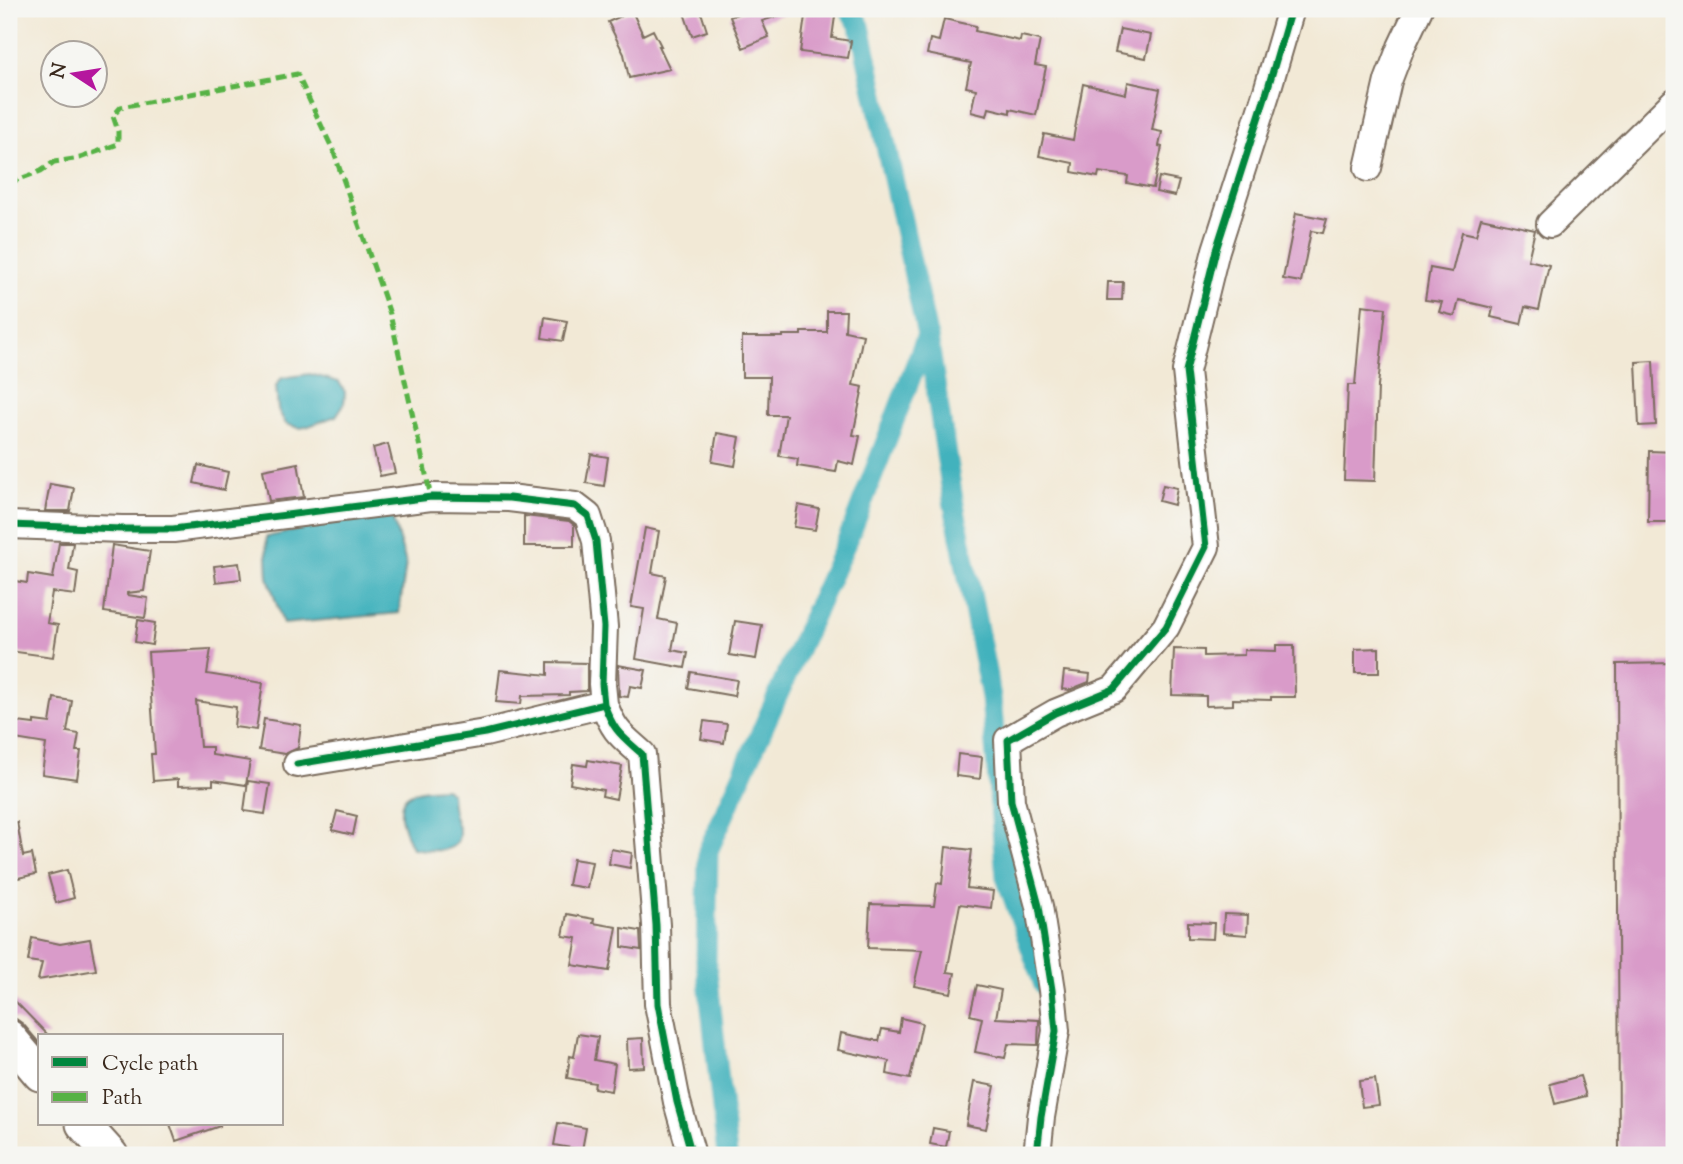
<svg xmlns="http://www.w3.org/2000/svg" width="1683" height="1164" font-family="'Sorts Mill Goudy',serif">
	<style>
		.water { fill: #43b2bd; stroke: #3f6e6e; stroke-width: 2 }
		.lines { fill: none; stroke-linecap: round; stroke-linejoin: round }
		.canal { stroke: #43b2bd; stroke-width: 21 }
		.building { fill: #d99bc9 }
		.minor-casing { stroke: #7b6d5e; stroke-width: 30 }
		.major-casing { stroke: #7b6d5e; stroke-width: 37 }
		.minor { stroke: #fff; stroke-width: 26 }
		.major { stroke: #fff; stroke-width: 33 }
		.quiet { stroke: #57b245; stroke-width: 5; stroke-dasharray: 10 5; stroke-linecap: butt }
		.cycleway-casing { stroke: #f6f6f2; stroke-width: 11 }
		.cycleway { stroke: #00873e; stroke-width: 7 }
	</style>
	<rect width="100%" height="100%" fill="#f6f6f2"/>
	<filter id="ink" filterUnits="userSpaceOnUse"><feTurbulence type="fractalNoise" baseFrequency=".0143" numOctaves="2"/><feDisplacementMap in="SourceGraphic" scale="14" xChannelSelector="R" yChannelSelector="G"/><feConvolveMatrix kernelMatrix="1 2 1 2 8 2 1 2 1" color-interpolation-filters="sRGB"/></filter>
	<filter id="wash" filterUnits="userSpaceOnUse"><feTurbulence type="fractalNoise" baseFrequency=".00686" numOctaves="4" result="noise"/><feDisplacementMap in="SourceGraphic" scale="28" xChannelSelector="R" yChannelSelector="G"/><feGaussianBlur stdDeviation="1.57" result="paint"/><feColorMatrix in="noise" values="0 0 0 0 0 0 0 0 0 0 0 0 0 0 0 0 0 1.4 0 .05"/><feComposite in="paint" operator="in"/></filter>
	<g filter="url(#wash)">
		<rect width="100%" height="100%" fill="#f2e9d6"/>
		<path class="water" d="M310,374L339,382L345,392L344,404L336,416L306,427L299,428L286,424L278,410L276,386L282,378Z
			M390,510L406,563L399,613L283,624L268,577L266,537Z
			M445,788L451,793C451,801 452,808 454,816C455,821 459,827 459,832C460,857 426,850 412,848C405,834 391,802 412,793C421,788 435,789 445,788Z"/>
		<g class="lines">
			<path class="canal" d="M928,337L953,500L991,697L1006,877L1044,985
				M727,1155L706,961L708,851L853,527L927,335L860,26L849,9"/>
		</g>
		<g id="blocks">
			<path class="building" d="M697,9H700L707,31L692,36L684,13Z
				M749,9H789L790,12L762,21L769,37L743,48L730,17Z
				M806,9H836L832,38L851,41L848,58L800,52Z
				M632,11L643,35L653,30L661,46H659L670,69L629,78L624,54L608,22Z
				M944,19L976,26L975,31L1020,41L1021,36L1040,40L1035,65L1046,67L1036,115L1010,109V113L989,108L987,116L971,112L976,89L966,87L971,63L927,54L930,39L939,41Z
				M1120,29L1151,35L1146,58L1115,52Z
				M1128,82L1160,89L1152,130L1162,132L1159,146L1162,147L1153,188L1127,183L1128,176L1099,172L1098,177L1072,172L1073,163L1039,156L1044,134L1073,140L1083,84L1126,94Z
				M1159,177L1179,181L1175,196L1156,192Z
				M1296,213L1327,219L1323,233L1311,231L1301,282L1283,279Z
				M1481,218L1535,230L1528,260L1549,265L1539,310L1525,307L1521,324L1491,317L1493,308L1459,300L1455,316L1439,312L1442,302L1425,300L1430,268L1452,272L1462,232L1476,235Z
				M1108,282H1123L1122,300H1107Z
				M1362,305L1386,308L1378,386L1375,481L1344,480L1348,385H1355Z
				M827,311H846L845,331L863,335L853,385L863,387L853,435L860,436L854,465L838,461L836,472L797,466L798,459L779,456L786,415H768L769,377H742V337H783V335H801V332H827Z
				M545,317L567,321L563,341L542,338Z
				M1653,361L1656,425L1639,426L1636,362Z
				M717,433L740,437L735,466L712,462Z
				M388,444L395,473L380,476L373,448Z
				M1649,451L1674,452V522H1648Z
				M591,454L608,457L604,486L586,483Z
				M298,463L304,497L269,501L263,470Z
				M198,465L228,472L224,490L194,483Z
				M50,484L74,488L70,511H45Z
				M1163,485L1177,488L1174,505L1159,501Z
				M798,505L819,509L815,530L794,527Z
				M524,516L569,521L574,525V546H524Z
				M645,528L659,531L652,573L666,576L658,619L677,623L672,650L688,653L685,668L636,659L644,609L631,607Z
				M59,543H73L69,570L78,572L75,595L52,592L47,623L58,625L53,657L9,651V580L27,583L28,574L53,578Z
				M112,545L150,551L144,591L127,593V595L148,598L145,618L104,612Z
				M239,563L241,579L216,582L214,566Z
				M138,620L155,623L152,645L135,642Z
				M735,621L762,625L756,659L729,655Z
				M1276,645H1294L1295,697H1271V700L1233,699V705L1206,706V696L1172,695L1174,649L1204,650V656L1244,655V650L1276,651Z
				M1379,648V673H1355V649Z
				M211,649L207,674L263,683L256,730L234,727L236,707L196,701L200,747H212V755L250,761L246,785L213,780V785L178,786V779L153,781L151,754H155L148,652Z
				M548,662L587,663V691L569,692V695L522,696L521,704L496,702L500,670L548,675Z
				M1674,663V1155H1619L1617,664Z
				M618,665L646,670L642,688L630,686L628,697L619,696Z
				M1064,671L1090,674L1089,682L1069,690L1062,689Z
				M691,672L737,680L734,696L688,688Z
				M54,698L72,701L67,732L79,734L76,751H81L77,779L42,774L46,744L9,738L10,721L34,724V721L50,723Z
				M264,719L301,725L298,748L285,754L259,750Z
				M704,721L727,724L724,743L701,739Z
				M958,754L982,757L980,779L956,776Z
				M588,760L622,766L616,799L602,796L603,790L570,784L573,764L587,766Z
				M248,781L270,784L265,814L244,811Z
				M337,811L357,816L353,835L332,830Z
				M17,822L23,856L32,854L36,874L9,880V823Z
				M946,847L972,850L967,888L993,891L991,908L960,904L947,972L955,973L951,993L914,986L922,950L868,948L870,904L934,906L937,883L942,884Z
				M611,849L632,853L630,868L609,864Z
				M573,859L592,862L587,888L568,885Z
				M67,870L74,898L56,903L48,875Z
				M567,914L594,919L593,923L617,927L609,971L572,965L577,938L563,936Z
				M1224,914L1248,915L1247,935L1223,933Z
				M1188,922L1214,923L1213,939L1188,938Z
				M622,928L640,931L641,950L622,947Z
				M32,938L60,944L90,939L96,970L38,980L42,963L28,961Z
				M977,985L1001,990L996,1018L1039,1020L1038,1045L1008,1044L1005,1058L975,1052L982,1018L970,1015Z
				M9,995L49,1036H40V1044L23,1024L16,1019L9,1018Z
				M901,1018L922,1023L910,1079L887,1074L889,1061L838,1050L841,1033L879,1041L882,1029L899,1032Z
				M578,1034L598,1037L594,1060L615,1064L611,1091L594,1088L595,1083L567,1078L570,1056L574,1057Z
				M643,1038L644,1067L628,1068L627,1039Z
				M1580,1076L1586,1096L1555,1104L1550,1084Z
				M1375,1079L1379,1105L1362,1107L1359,1081Z
				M974,1082L995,1086L986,1129L966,1125Z
				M558,1123L586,1128L582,1150L554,1145Z
				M170,1124H220V1126L176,1141Z
				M933,1128L949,1131L946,1147L930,1144Z"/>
		</g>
	</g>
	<g filter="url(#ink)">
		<use href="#blocks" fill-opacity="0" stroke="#7b6d5e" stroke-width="2"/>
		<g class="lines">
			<g class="minor-casing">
				<path id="minor" d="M1368,168L1388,81L1401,47L1419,9
					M1550,224L1674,102
					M9,525L122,529H173L431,497L509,498L575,506L588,516L596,541L604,627L602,684L604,704
					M297,764L485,733L604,704C614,732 621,735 642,754L656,925L658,1004L677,1102L692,1155
					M1037,1155L1041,1117L1056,1031L1052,990L1039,906L1011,801L1008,740L1055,713L1114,689L1166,627L1206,547L1186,371L1216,250L1267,91L1291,9"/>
			</g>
			<g class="major-casing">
				<path id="major" d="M9,1037L40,1074
					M83,1124L111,1155"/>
			</g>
			<use href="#minor" class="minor"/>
			<use href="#major" class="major"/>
			<path class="quiet" d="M9,183L41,171L54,162L80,158L118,144V131L113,116L121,107L297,74L333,150L390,314L431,497"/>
			<g class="cycleway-casing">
				<path id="cycleway" d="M9,525L122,529H173L431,497L509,498L575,506L588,516L596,541L604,627L602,684L604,704
					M297,764L485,733L604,704C614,732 621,735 642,754L656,925L658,1004L677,1102L692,1155
					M1037,1155L1041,1117L1056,1031L1052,990L1039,906L1011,801L1008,740L1055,713L1114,689L1166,627L1206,547L1186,371L1216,250L1267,91L1291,9"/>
			</g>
			<use href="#cycleway" class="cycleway"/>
		</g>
	</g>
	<rect width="1683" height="1164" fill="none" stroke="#f6f6f2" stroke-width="35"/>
	<rect x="38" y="1034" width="245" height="91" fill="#f6f6f2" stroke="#aba49d" stroke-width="2"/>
	<rect x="52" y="1057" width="35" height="10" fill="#00873e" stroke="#aba49d" stroke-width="2"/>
	<text x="102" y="1070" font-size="21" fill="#3b2a1e">Cycle path</text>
	<rect x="52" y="1092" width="35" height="10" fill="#57b245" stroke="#aba49d" stroke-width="2"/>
	<text x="102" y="1104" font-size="21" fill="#3b2a1e">Path</text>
	<g transform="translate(74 74) rotate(282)"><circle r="33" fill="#f6f6f2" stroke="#aba49d" stroke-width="2"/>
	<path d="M0-5L12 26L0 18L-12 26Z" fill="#b5179e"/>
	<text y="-10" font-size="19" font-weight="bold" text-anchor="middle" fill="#3b2a1e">N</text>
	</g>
</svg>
